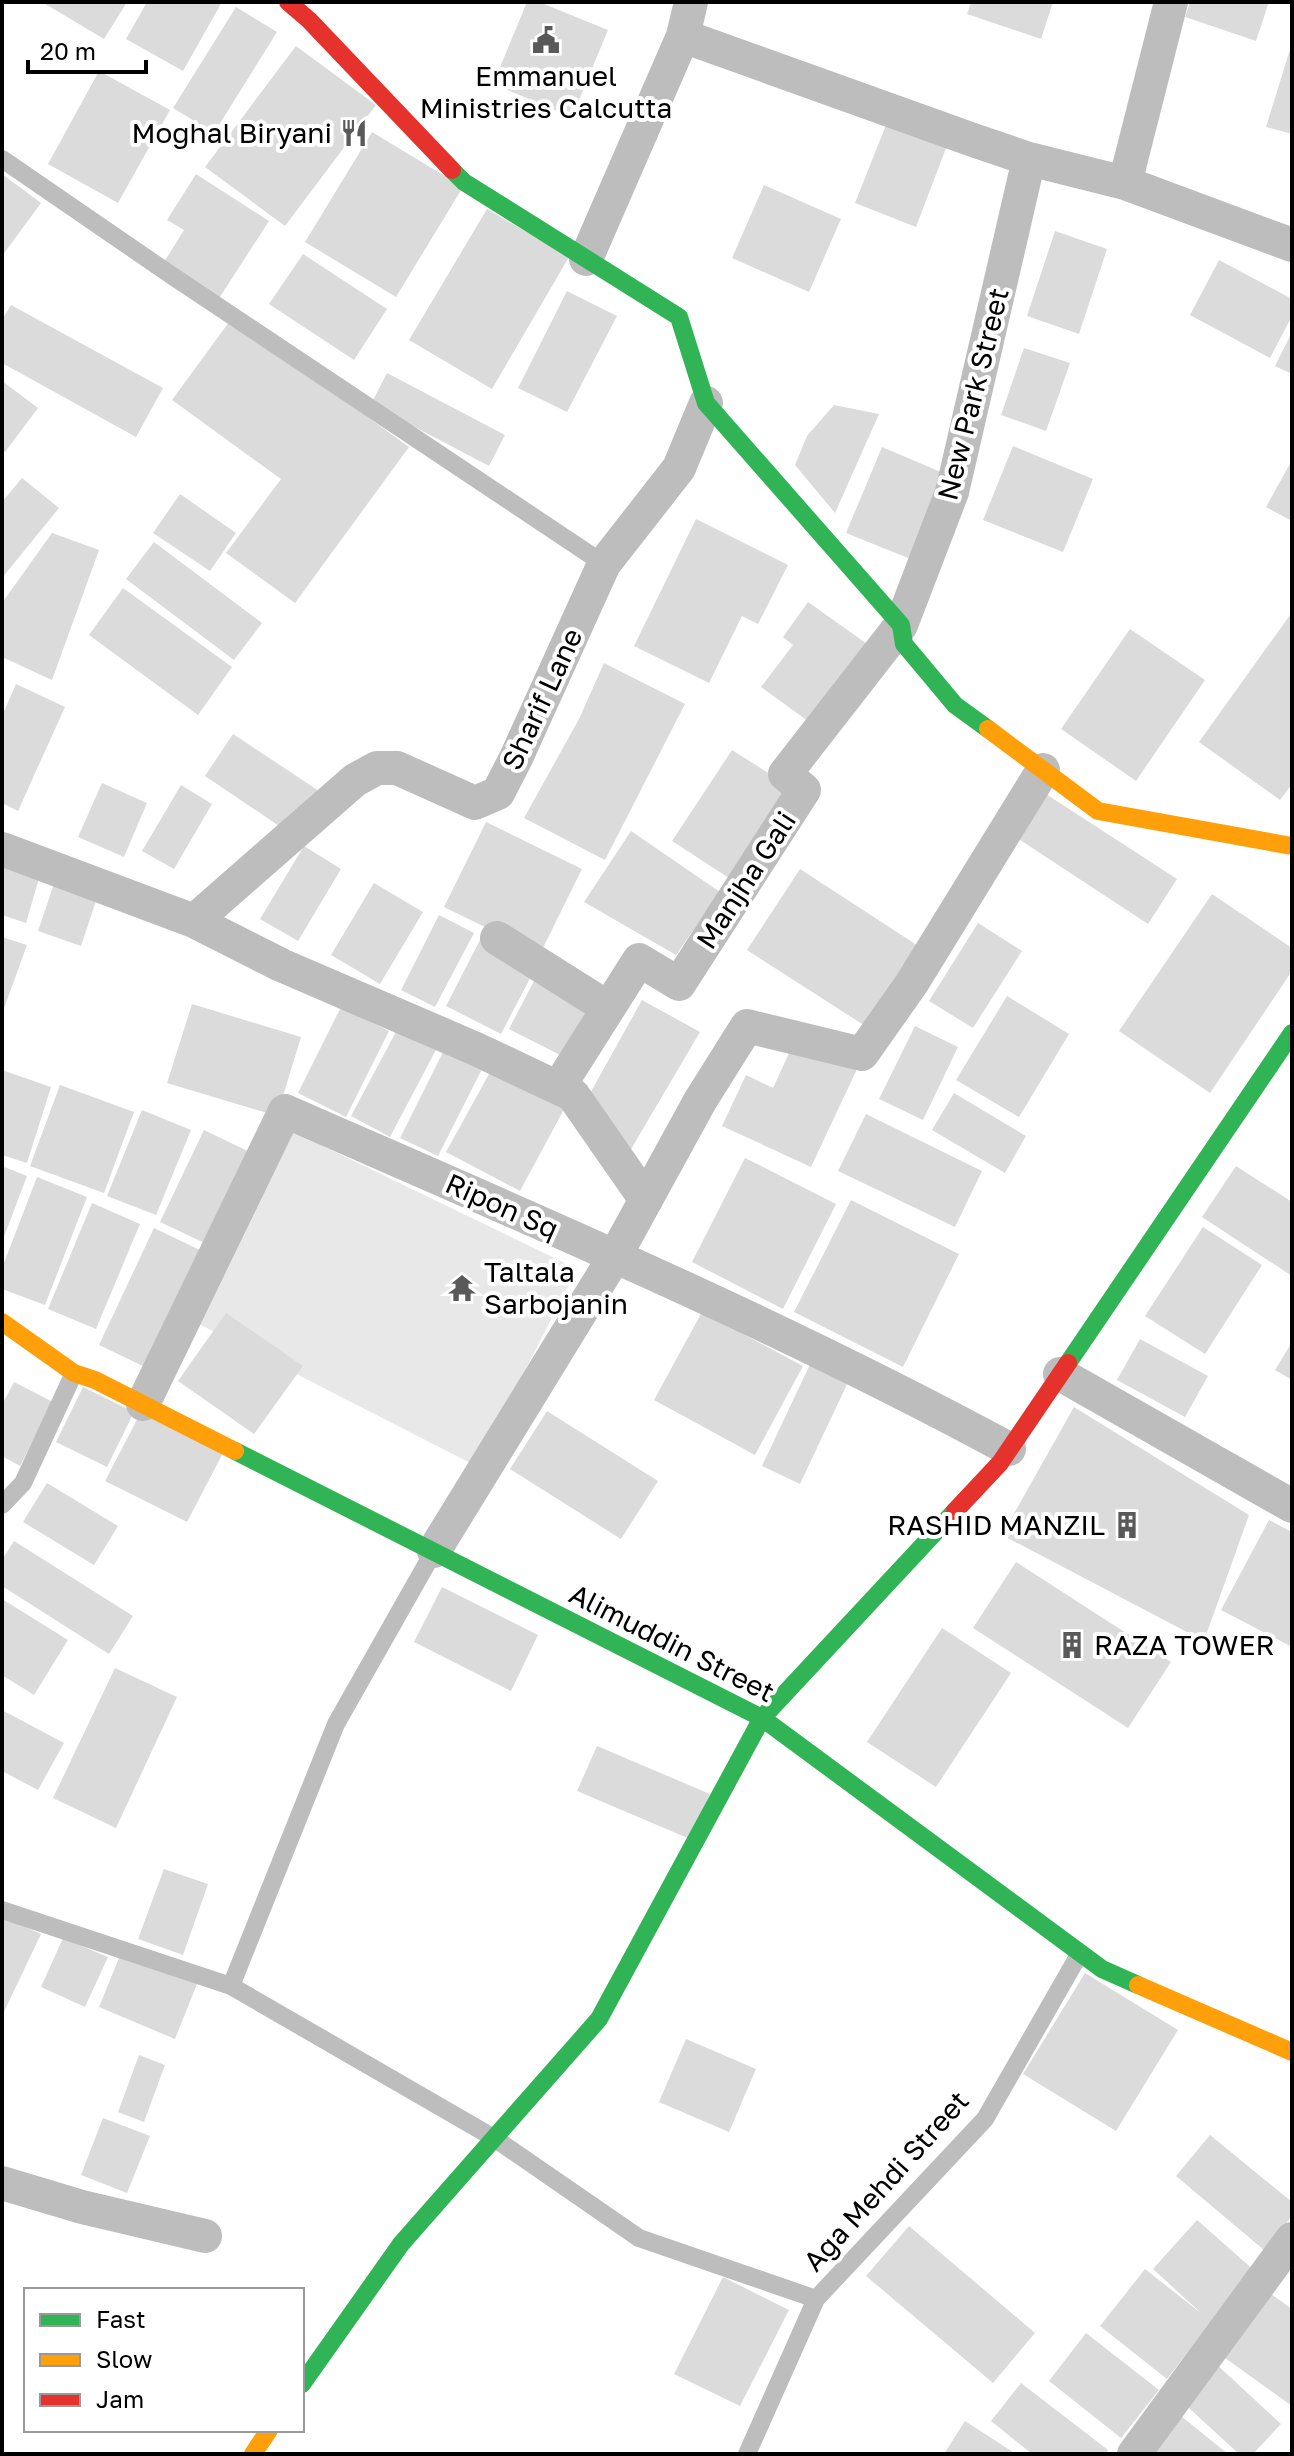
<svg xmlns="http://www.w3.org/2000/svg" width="1294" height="2456" font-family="'Golos Text',sans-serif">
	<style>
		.green { fill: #e8e8e8 }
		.building { fill: #dbdbdb }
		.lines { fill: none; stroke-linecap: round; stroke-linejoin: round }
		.lane { stroke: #bdbdbd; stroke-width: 18 }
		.street { stroke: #bdbdbd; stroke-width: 34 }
		.fast { stroke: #30b455; stroke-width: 18 }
		.slow { stroke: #ff9f0a; stroke-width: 18 }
		.jam { stroke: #e5322d; stroke-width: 18 }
		.labels { text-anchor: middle; stroke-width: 8; stroke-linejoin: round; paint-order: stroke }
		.poi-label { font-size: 28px; fill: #000; stroke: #fff; text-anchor: end }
		.street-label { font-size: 28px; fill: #000; stroke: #fff }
	</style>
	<rect width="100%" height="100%" fill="#fff"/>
	<path class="green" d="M292,1131L577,1269L476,1466L197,1323Z"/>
	<path class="building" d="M42,2H127L104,39Z
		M147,2H222L183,71L126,39Z
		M527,2H539L608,30L572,117L493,84Z
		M971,2H1053L1041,39L967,14Z
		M1190,2H1269L1256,41L1185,17Z
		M236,7L277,32L214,133L173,108Z
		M1292,43V134L1266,127Z
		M296,46L376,105L285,226L205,167Z
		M99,71L170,110L118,203L48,164Z
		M888,120L948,143L916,227L855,203Z
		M372,132L463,187L396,297L305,242Z
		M2,174L41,203L2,256Z
		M196,174L269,221L216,303L161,267L184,230L167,220Z
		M764,185L841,219L809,292L732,258Z
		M487,209L569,257L492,389L409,340Z
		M1055,231L1107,249L1079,334L1027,316Z
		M303,254L387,309L354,360L269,304Z
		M1219,260L1292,299V316L1270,358L1190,315Z
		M567,291L617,316L567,412L518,388Z
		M11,305L163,388L136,437L2,363V320Z
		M232,318L409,447L295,603L226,553L281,479L172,400Z
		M1292,332V374L1275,366Z
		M1024,348L1070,363L1046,431L1001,415Z
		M387,373L505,435L489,466L371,404Z
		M2,381L38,408L5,452L2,450Z
		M834,405L879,414L835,513L795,465L807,436Z
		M1013,446L1093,479L1063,552L983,520Z
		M882,447L948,475L913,560L846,533Z
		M1292,460V521L1266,507Z
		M22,478L59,508L2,578V502Z
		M180,494L236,533L210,571L153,533Z
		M696,519L788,565L758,624L742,616L709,683L634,646Z
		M52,533L99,550L52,680L2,657V603Z
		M154,542L262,623L234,660L126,579Z
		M123,588L232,667L198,715L89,635Z
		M808,602L870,646L812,724L761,687L793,645L783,637Z
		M1290,615L1292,617V784L1280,800L1199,742Z
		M1130,629L1205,680L1136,781L1061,729Z
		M604,663L685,704L605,860L524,818L579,719Z
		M16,684L65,707L18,811L2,803V716Z
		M233,734L319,791L291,834L205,776Z
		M732,750L789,786L729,878L672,841Z
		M102,783L147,803L124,857L78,837Z
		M181,785L212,804L174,869L142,851Z
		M1046,794L1177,879L1148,924L1017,838Z
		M486,822L582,869L540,954L444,907Z
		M631,831L720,892L676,955L584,902Z
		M304,846L341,869L298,941L260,919Z
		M2,856L42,868L26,923L2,915Z
		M800,869L926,951L873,1031L747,950Z
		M56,878L99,892L81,946L38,931Z
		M374,883L423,912L380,984L331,955Z
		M1212,894L1292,948V971L1210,1093L1119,1031Z
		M439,915L474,933L435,1007L401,990Z
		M978,923L1022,951L973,1028L929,1001Z
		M482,936L537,965L501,1034L446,1006Z
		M2,937L27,945L2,1014Z
		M537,975L592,1010L564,1057L509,1029Z
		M1007,996L1069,1034L1019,1117L956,1080Z
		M642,1000L700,1032L627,1156L588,1097Z
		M192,1004L301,1037L277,1116L167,1083Z
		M341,1007L389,1031L346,1117L298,1093Z
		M915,1026L958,1047L923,1120L879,1099Z
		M398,1028L437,1048L390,1137L351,1116Z
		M796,1038L858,1067L811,1167L722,1126L746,1075L773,1088Z
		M445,1048L483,1067L438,1156L400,1138Z
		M495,1063L568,1102L520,1191L446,1152Z
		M2,1070L51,1087L27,1163L2,1155Z
		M60,1085L134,1112L104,1193L30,1166Z
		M954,1093L1026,1136L1005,1173L932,1130Z
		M142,1110L191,1130L156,1215L107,1196Z
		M866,1114L982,1171L955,1227L838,1171Z
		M204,1130L256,1155L213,1247L160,1222Z
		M745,1158L836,1204L783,1309L692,1262Z
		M2,1166L27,1176L2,1242Z
		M1236,1166L1292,1202V1276L1202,1217Z
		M37,1177L87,1197L45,1305L2,1289V1268Z
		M851,1200L959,1254L903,1367L794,1312Z
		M92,1203L140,1224L96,1329L48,1309Z
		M1203,1227L1262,1265L1205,1354L1145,1316Z
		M154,1228L202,1251L147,1368L99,1345Z
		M702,1312L803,1366L755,1455L654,1400Z
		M226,1313L303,1366L254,1434L178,1381Z
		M1140,1339L1208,1376L1185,1417L1117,1380Z
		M1292,1342V1380L1275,1370Z
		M812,1360L850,1378L800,1484L762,1466Z
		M14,1382L53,1402L20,1466L2,1456V1405Z
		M83,1387L134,1412L107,1467L56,1442Z
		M1074,1407L1249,1515L1204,1641L1002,1535Z
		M142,1410L223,1453L187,1522L105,1481Z
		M547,1411L658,1481L621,1539L510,1469Z
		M47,1483L118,1526L94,1565L23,1522Z
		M1269,1520L1292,1532V1647L1221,1610Z
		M14,1541L133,1616L109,1654L2,1586V1560Z
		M1016,1562L1171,1662L1128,1728L973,1628Z
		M442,1587L538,1635L511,1691L414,1642Z
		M2,1599L68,1640L34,1695L2,1675Z
		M942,1628L1011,1673L936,1787L867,1742Z
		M115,1668L177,1697L116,1828L53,1798Z
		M2,1710L64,1743L38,1790L2,1771Z
		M597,1746L710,1794L690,1839L577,1791Z
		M164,1869L208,1884L183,1955L138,1939Z
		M2,1916L41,1934L2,2016Z
		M63,1938L108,1957L85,2007L41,1987Z
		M121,1953L197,1984L175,2039L99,2007Z
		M1085,1973L1178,2030L1116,2131L1023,2074Z
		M686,2039L756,2069L729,2132L659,2102Z
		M139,2055L165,2065L144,2122L118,2112Z
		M103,2118L150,2136L127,2193L81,2175Z
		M1210,2135L1292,2202V2216L1264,2250L1176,2176Z
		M1197,2220L1256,2272L1212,2321L1167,2379L1100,2326L1145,2269L1202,2314L1153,2269Z
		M909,2226L1035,2333L993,2383L866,2276Z
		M723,2277L789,2310L740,2406L674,2374Z
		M1260,2286L1292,2309V2406L1214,2350Z
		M1086,2333L1159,2390L1121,2438L1049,2381Z
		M1213,2361L1281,2424L1253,2454H1239L1178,2398Z
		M1021,2383L1108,2450L1106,2454H1032L991,2421Z
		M1176,2412L1228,2454H1141Z
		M965,2421L1016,2454H944Z"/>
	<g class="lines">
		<path class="lane" d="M2,159L171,275L604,564
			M2,1505L23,1483L74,1373
			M2,1910L231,1986L494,2138L639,2238L816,2299
			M231,1986L336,1724L434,1551
			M747,2454L816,2299L985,2119L1080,1953"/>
		<path class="street" d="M683,36L973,140L1029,159L1125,183L1292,245
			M1125,183L1171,2
			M586,259L683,36L691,2
			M2,849L194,921L355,780L377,768H397L475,803L498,793L516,758L604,564L679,468L706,403
			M194,921L281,965L476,1049L573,1095L646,1200
			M497,938L608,1008
			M558,1088L639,960L679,984L804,790L785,774L901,625L952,492L1029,159
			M1060,1374L1292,1506
			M143,1404L285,1111C529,1218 775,1322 1009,1449
			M434,1551L615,1256L700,1101L747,1026L862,1054L912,983L1043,770
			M2,2183L82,2207L205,2236
			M1134,2454L1292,2239"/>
		<path class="fast" d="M452,170L464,182L679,317L706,403L901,625L904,644L955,705L988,729
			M1068,1363L1292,1033
			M235,1451L762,1718L1102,1969L1138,1985
			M302,2384L401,2244L599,2019L762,1718L955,1511"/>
		<path class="slow" d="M988,729L1098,811L1292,846
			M2,1322L74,1373L95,1380L235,1451
			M1138,1985L1292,2052
			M253,2454L269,2430"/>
		<path class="jam" d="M288,2L309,20L452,170
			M955,1511L1000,1463L1068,1363"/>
	</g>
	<defs>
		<g id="civic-bare" transform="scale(2.16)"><path d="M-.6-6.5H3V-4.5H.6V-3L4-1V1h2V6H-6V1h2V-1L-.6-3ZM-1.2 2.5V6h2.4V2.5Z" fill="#595959" stroke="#fff" stroke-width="2.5" paint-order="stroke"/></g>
		<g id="restaurant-bare" transform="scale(2.16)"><path d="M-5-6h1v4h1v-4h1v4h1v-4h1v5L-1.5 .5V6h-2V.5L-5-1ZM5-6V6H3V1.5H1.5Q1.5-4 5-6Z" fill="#595959" stroke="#fff" stroke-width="2.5" paint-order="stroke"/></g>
		<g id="temple-bare" transform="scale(2.16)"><path d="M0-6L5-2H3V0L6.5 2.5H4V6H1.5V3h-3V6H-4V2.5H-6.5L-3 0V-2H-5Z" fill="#595959" stroke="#fff" stroke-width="2.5" paint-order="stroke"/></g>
		<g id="building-bare" transform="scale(2.16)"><path d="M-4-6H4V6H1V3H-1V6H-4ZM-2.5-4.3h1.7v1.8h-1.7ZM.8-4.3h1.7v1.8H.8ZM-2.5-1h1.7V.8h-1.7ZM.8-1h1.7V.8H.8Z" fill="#595959" stroke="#fff" stroke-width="2.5" paint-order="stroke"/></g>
	</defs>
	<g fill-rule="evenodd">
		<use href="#civic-bare" x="546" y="40"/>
		<use href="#restaurant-bare" x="354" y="133"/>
		<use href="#temple-bare" x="462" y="1288"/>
		<use href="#building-bare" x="1127" y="1525"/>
		<use href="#building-bare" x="1072" y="1645"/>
	</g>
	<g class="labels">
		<g class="poi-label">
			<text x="546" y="86" text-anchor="middle">Emmanuel<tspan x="546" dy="32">Ministries Calcutta</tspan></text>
			<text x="332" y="143">Moghal Biryani</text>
			<text x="484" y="1282" text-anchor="start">Taltala<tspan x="484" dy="32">Sarbojanin</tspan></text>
			<text x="1105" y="1535">RASHID MANZIL</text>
			<text x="1094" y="1655" text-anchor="start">RAZA TOWER</text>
		</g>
		<g class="street-label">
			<text transform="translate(973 394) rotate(-76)" y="10">New Park Street</text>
			<text transform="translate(542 699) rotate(-65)" y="10">Sharif Lane</text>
			<text transform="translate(746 880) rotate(-57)" y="10">Manjha Gali</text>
			<text transform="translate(502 1206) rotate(24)" y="10">Ripon Sq</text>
			<text transform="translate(672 1643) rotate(27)" y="10">Alimuddin Street</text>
			<text transform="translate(886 2181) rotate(-48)" y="10">Aga Mehdi Street</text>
		</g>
	</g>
	<rect width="1294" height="2456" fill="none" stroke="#000000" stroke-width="8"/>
	<rect x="24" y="2288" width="280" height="144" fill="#ffffff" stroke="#999999" stroke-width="2"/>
	<rect x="40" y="2314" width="40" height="12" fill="#30b455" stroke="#999999" stroke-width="2"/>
	<text x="96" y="2328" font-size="24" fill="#000000">Fast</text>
	<rect x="40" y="2354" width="40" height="12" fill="#ff9f0a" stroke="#999999" stroke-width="2"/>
	<text x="96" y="2368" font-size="24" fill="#000000">Slow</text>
	<rect x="40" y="2394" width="40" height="12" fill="#e5322d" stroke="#999999" stroke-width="2"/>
	<text x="96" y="2408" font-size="24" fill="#000000">Jam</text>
	<path d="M28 60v12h118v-12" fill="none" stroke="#000000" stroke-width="4"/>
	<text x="40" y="60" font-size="24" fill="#000000" stroke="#ffffff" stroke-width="6" paint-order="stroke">20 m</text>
</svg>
